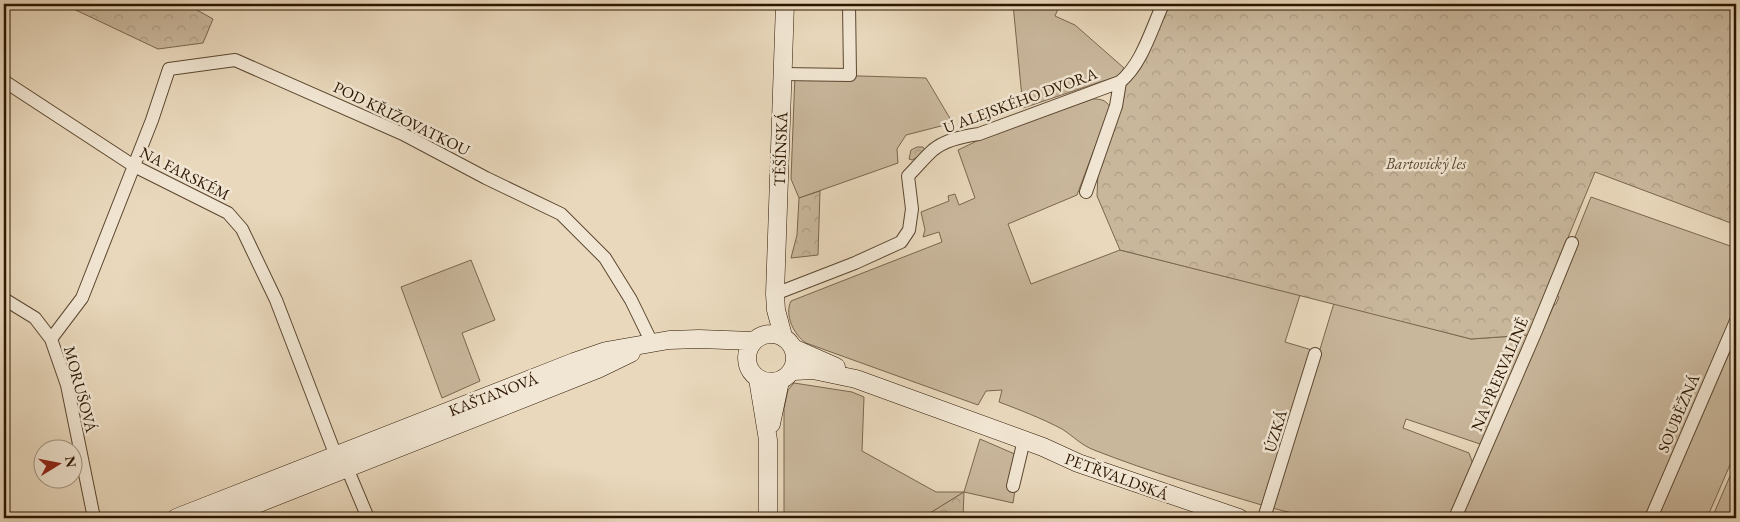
<svg xmlns="http://www.w3.org/2000/svg" width="1740" height="522" font-family="'EB Garamond',serif">
	<style>
		.green { fill: #c9b79c; stroke: #7a664e }
		.forest { fill: url(#forest-crowns); stroke: #7a664e }
		.lines { fill: none; stroke-linecap: round; stroke-linejoin: round }
		.stream { stroke: #77634a; stroke-width: 4 }
		.street-casing { stroke: #5b462f; stroke-width: 14 }
		.secondary-casing { stroke: #2c1600; stroke-width: 19 }
		.street { stroke: #f1e6d3; stroke-width: 12 }
		.secondary { stroke: #f1e6d3; stroke-width: 18 }
		.labels { text-anchor: middle; stroke-width: 5; stroke-linejoin: round; paint-order: stroke }
		.street-label { font-size: 16px; fill: #2c1600; stroke: #f1e6d3 }
		.park-label { font-size: 16px; font-style: italic; fill: #5b462f; stroke: #f1e6d3 }
	</style>
	<defs>
		<pattern id="forest-crowns" width="20" height="18" patternUnits="userSpaceOnUse" patternTransform="scale(1.25)"><rect width="20" height="18" fill="#c9b79c"/><path d="M2 6a3 3 0 1 1 6 0M12 15a3 3 0 1 1 6 0" fill="none" stroke="#ad9d85"/></pattern>
	</defs>
	<rect width="100%" height="100%" fill="#e9d8bc"/>
	<filter id="stains"><feTurbulence type="fractalNoise" baseFrequency=".004" numOctaves="4"/><feColorMatrix values="0 0 0 0 .2 0 0 0 0 .09 0 0 0 0 .02 0 0 0 .5 -.17"/></filter>
	<radialGradient id="worn" r=".72"><stop offset=".6" stop-color="#630" stop-opacity="0"/><stop offset="1" stop-color="#630" stop-opacity=".3"/></radialGradient>
	<path class="green" d="M1013,4H1060L1055,16L1075,25L1124,68L1118,76L1023,108Z
		M795,74L926,78L951,120L950,123L945,125L906,135L897,149L898,163L799,198L791,179Z
		M1093,99C1101,99 1106,100 1110,107L1077,195L1008,224L1031,284L1120,250L1300,295L1285,342L1312,350L1265,506C1208,489 1150,472 1094,450C1081,445 1073,436 1062,429C1041,418 1020,410 999,402L1002,390L986,391L978,405L806,343C794,335 784,315 791,301L942,242L939,232L923,237L925,230L921,212L949,201L948,196L955,194L959,205L975,198L958,150L979,140Z
		M1591,197L1736,248V311L1647,518H1460L1554,305L1556,304L1559,297L1553,292Z
		M471,260L495,320L462,333L480,381L442,398L401,287Z
		M1334,303L1471,339L1528,335L1483,445L1406,419L1403,428L1469,453L1473,464L1451,518H1312L1272,508Z
		M1736,336V451L1707,518H1657Z
		M794,383L852,392L864,397L862,451L936,492H964L980,439L1024,458L1017,477L1013,503L964,492L922,518H784V409L788,390Z
		M1736,462V518H1712Z"/>
	<path class="forest" d="M63,4H199L197,10L213,19L203,43L158,49Z
		M1163,4H1736V225L1595,172L1528,335L1471,339L1120,250L1097,196L1098,172L1124,97L1120,82Z
		M917,147H923L925,150L923,154L912,160L909,159L911,150Z
		M820,191L818,255L791,258L797,235L799,198Z
		M964,492L963,518H922Z"/>
	<g class="lines">
		<path class="stream" d="M934,518L939,515"/>
		<g class="street-casing">
			<path id="street" d="M783,74L850,75L849,4
				M4,81L134,166L228,213L242,229L276,300L336,456L347,468L368,518
				M1086,192L1116,106L1120,82
				M775,294L855,263L901,242L909,230L912,209L908,176C916,168 925,157 933,150C945,140 964,136 979,134L1120,82C1142,64 1151,30 1163,4
				M4,299L35,318L51,339
				M1013,486L1024,440
				M94,518L67,385L51,339L82,298L152,120L169,69L235,60L403,134L486,178L561,214L605,258L631,300L652,343
				M1264,518L1315,354
				M1455,518L1536,331L1572,243
				M1651,518L1736,321"/>
		</g>
		<g class="secondary-casing">
			<path id="secondary" d="M747 358a24 24 0 1 1 48 0a24 24 0 1 1-48 0Z
				M783,336L776,310L775,294L785,4
				M793,348L836,367
				M790,373L794,371L813,370L856,379L1043,447L1078,463L1239,518
				M758,379L768,440V518
				M771,424L780,381
				M176,518L574,362L606,351L669,340L699,339L753,341
				M221,518L598,369L631,353"/>
		</g>
		<use href="#street" class="street"/>
		<use href="#secondary" class="secondary"/>
	</g>
	<g class="labels">
		<g class="street-label">
			<text transform="translate(1020 100) rotate(-20)" y="6">U ALEJSKÉHO DVORA</text>
			<text transform="translate(402 118) rotate(26)" y="6">POD KŘIŽOVATKOU</text>
			<text transform="translate(780 149) rotate(-88)" y="6">TĚŠÍNSKÁ</text>
			<text transform="translate(185 173) rotate(27)" y="6">NA FARSKÉM</text>
			<text transform="translate(1499 374) rotate(-67)" y="6">NA PŘERVALINĚ</text>
			<text transform="translate(81 389) rotate(75)" y="6">MORUŠOVÁ</text>
			<text transform="translate(493 394) rotate(-21)" y="6">KAŠTANOVÁ</text>
			<text transform="translate(1678 413) rotate(-67)" y="6">SOUBĚŽNÁ</text>
			<text transform="translate(1275 431) rotate(-73)" y="6">ÚZKÁ</text>
			<text transform="translate(1117 476) rotate(20)" y="6">PETŘVALDSKÁ</text>
		</g>
		<g class="park-label">
			<text x="1426" y="169">Bartovický les</text>
		</g>
	</g>
	<rect width="1740" height="522" fill="none" stroke="#e9d8bc" stroke-width="20"/>
	<rect x="5" y="5" width="1730" height="512" fill="none" stroke="#2c1600" stroke-width="2.5"/>
	<rect x="10" y="10" width="1720" height="502" fill="none" stroke="#2c1600"/>
	<g transform="translate(58 464) rotate(80)"><circle r="24" fill="#f1e6d3" stroke="#a2937f"/>
	<path d="M0-4L9 19L0 12L-9 19Z" fill="#8f2418"/>
	<text y="-8" font-size="14" font-weight="bold" text-anchor="middle" fill="#2c1600">N</text>
	</g>
	<rect width="100%" height="100%" filter="url(#stains)"/>
	<rect width="100%" height="100%" fill="url(#worn)"/>
</svg>
